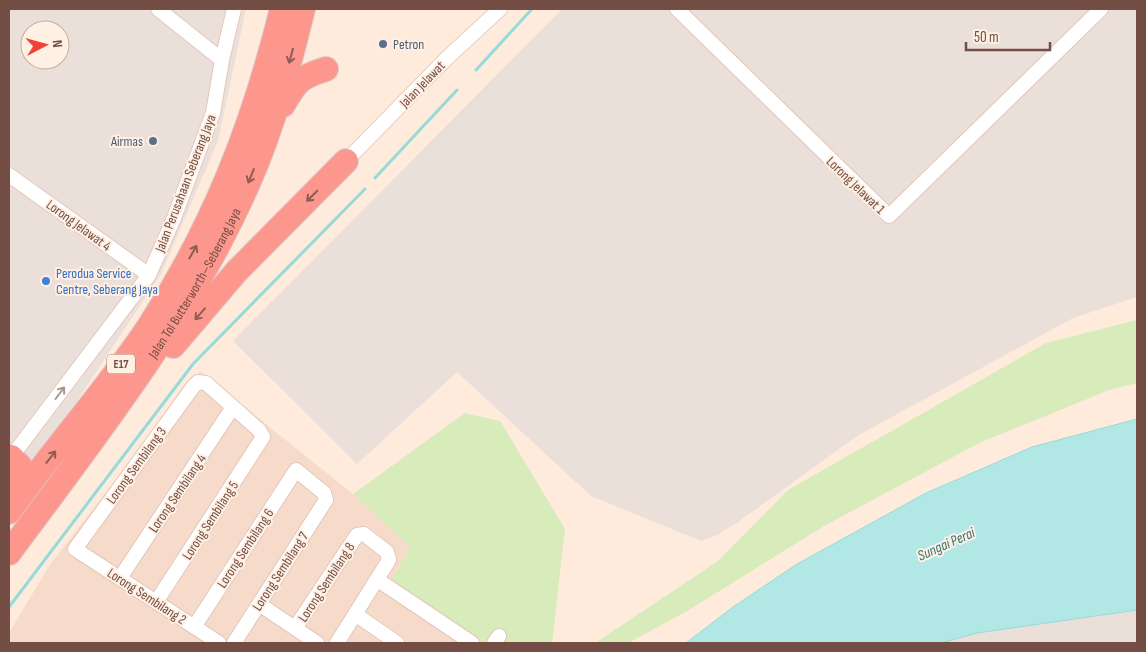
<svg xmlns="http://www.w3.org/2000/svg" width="1146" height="652" font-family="'Sofia Sans Condensed',sans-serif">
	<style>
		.residential { fill: #f6dbcb }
		.industrial { fill: #ebdfda; fill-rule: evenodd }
		.green { fill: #d7ebbb }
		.water { fill: #b1e8e6; stroke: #96dad9 }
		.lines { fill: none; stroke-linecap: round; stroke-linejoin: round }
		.stream { stroke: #96dad9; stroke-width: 3 }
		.minor-casing { stroke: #e4c7bc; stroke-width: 16 }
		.motorway-casing { stroke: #d8cdcb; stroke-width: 26 }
		.minor { stroke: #fff; stroke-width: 14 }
		.motorway { stroke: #fd978e; stroke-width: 24 }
		.oneway { stroke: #8f5c53 }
		.oneway2 { stroke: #ac948f }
		.service-dot { fill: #5c6f8a; stroke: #fff0e4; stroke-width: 2 }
		.shop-dot { fill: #3f7fe0; stroke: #fff0e4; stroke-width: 2 }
		.labels { text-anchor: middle; stroke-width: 4; stroke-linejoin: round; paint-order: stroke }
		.shield { fill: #fff0e4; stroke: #9e7e74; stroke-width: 1 }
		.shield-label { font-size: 12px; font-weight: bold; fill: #744d44 }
		.service-label { font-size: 14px; fill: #4e5e75; stroke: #fff0e4; text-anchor: start }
		.street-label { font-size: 14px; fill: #744d44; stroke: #fff0e4 }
		.shop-label { font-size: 14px; fill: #366cbe; stroke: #fff0e4; text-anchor: start }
		.water-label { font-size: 15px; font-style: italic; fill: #357474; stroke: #fff0e4 }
	</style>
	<rect width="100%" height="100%" fill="#feebdc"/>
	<path class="residential" d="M200,371L353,494L410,546L391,581L486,643H9V633L49,566Z"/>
	<path class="industrial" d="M9,9H246L218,141L161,274L9,503ZM30,30H60V60H30Z
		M562,9H1137V297L1073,318L857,436L738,522L717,535L701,541L591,496L457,372L357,464L233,341Z
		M1137,610V643H941L977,633Z"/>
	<path class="green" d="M1137,320V383L1109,390L979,443L824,526L689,610L628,643H595L718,561L788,490L1046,343Z
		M465,413L500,421L565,529L552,643H486L391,581L410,546L353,494Z"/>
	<path class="water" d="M1137,419V610L977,633L941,643H686L733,607L797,564L926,493L1032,447Z"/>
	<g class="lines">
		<path class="stream" d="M476,70L532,9
			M375,178L457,90
			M9,607L193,364L365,189"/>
		<g class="minor-casing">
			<path id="minor" d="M158,9L222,60
				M677,9L889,216L1101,9
				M346,161L447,58L500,9
				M9,175L149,275
				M9,460L149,275L174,218L213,113L222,60L234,9
				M120,578L233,407
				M378,580L472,643
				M156,602L263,437L259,430L206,383L198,382L193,387L75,549L219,643
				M259,604L317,643
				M355,614L397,643
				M194,627L296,470L324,493L326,500L234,643
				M295,628L357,535L364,534L387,552L389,560L337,643
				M494,643L499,636"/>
		</g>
		<g class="motorway-casing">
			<g id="motorway">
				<path d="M283,105C297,81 300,77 326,69"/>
				<path d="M173,346L236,272L346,161"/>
				<path d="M11,457L20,466L21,495"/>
				<path d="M9,512C53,449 105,392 148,328C214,226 253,126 282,9"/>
				<path id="s1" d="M9,553C97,434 191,316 250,179C274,124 289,66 303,9"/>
			</g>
		</g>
		<use href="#minor" class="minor"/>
		<use href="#motorway" class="motorway"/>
	</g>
	<defs><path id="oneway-shaft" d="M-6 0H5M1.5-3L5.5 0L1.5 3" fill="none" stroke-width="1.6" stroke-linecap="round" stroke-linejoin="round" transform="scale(1.25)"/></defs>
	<g class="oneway">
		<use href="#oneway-shaft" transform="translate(291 56) rotate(105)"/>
		<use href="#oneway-shaft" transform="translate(251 176) rotate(112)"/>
		<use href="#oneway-shaft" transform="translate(312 196) rotate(135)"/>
		<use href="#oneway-shaft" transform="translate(193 252) rotate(-61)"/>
		<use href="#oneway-shaft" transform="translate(200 314) rotate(131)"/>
		<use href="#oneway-shaft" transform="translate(51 457) rotate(-52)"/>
	</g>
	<use class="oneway2" href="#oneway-shaft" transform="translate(60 393) rotate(-53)"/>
	<g class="service-dot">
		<circle cx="383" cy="44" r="5"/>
		<circle cx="153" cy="141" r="5"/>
	</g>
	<circle class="shop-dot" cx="46" cy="281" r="5"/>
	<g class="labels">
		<rect class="shield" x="107" y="354.5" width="28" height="19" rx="4"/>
		<g class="shield-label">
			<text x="121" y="368">E17</text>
		</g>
		<g class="service-label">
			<text x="393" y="49">Petron</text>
			<text x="143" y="146" text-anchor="end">Airmas</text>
		</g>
		<g class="street-label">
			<text transform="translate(422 84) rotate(-46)" y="5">Jalan Jelawat</text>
			<text transform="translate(185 183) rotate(-69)" y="5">Jalan Perusahaan Seberang Jaya</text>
			<text transform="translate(856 185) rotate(44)" y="5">Lorong Jelawat 1</text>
			<text transform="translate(79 225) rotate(36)" y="5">Lorong Jelawat 4</text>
			<text dy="5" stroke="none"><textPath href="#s1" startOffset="328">Jalan Tol Butterworth–Seberang Jaya</textPath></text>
			<text transform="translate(136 465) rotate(-54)" y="5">Lorong Sembilang 3</text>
			<text transform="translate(177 493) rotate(-56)" y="5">Lorong Sembilang 4</text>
			<text transform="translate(210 520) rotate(-57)" y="5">Lorong Sembilang 5</text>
			<text transform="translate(245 548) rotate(-57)" y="5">Lorong Sembilang 6</text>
			<text transform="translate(280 571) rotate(-57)" y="5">Lorong Sembilang 7</text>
			<text transform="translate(326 582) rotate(-57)" y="5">Lorong Sembilang 8</text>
			<text transform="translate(147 596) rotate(33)" y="5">Lorong Sembilang 2</text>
		</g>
		<g class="shop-label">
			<text x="56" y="278">Perodua Service<tspan x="56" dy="16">Centre, Seberang Jaya</tspan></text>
		</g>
		<g class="water-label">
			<text transform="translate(946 544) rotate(-24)" y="5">Sungai Perai</text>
		</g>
	</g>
	<rect width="1146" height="652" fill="none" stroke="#744d44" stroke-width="20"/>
	<g transform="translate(45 45) rotate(84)"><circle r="24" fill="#fff0e4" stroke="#c7afa4"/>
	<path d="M0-4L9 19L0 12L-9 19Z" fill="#f24038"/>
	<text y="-8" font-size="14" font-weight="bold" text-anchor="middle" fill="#744d44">N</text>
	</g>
	<path d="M966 42v8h84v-8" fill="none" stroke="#744d44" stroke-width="2.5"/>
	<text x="974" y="42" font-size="15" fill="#744d44" stroke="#fff0e4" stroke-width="4" paint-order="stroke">50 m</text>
</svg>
